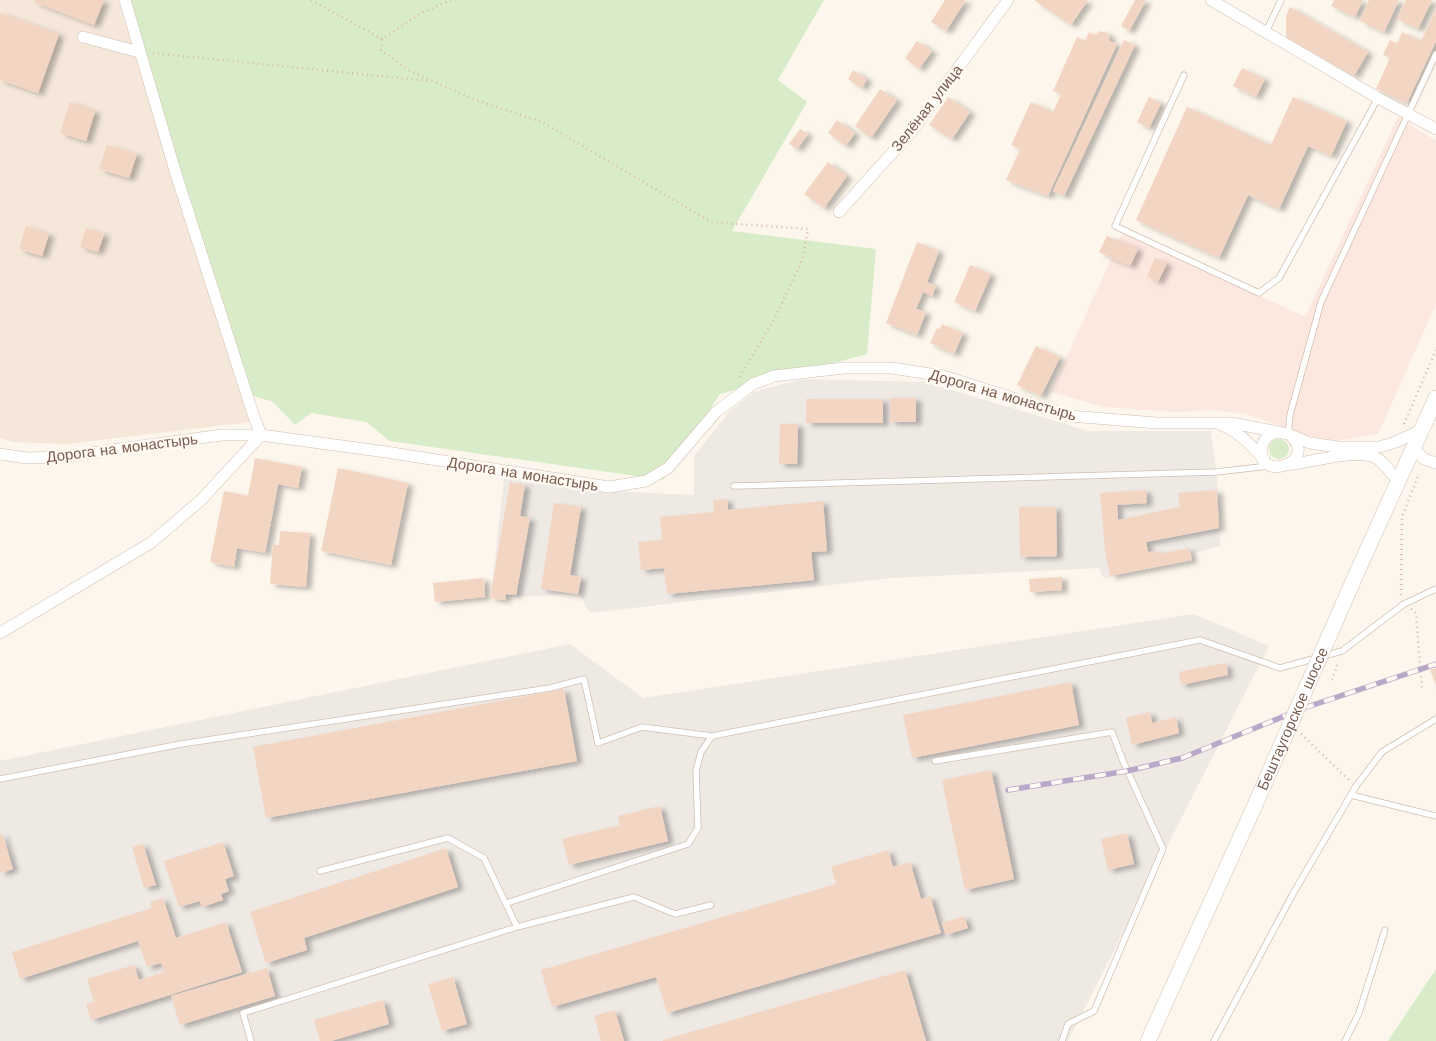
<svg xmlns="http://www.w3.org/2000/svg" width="1436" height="1041" font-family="'Work Sans',sans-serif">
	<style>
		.residential { fill: #f5e8da }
		.commercial { fill: #fde8e0 }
		.industrial { fill: #efe9e4 }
		.green { fill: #d8ecc9 }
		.building { fill: #f3d5c3; filter: url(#shadow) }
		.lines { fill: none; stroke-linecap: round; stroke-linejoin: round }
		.service-casing { stroke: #d1beb0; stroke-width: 7 }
		.minor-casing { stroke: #d1beb0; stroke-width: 12 }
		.secondary-casing { stroke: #d6c0b0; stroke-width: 16 }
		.path { stroke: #d9b8a5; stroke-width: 2.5; stroke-dasharray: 1 4; stroke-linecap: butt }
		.service { stroke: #fff; stroke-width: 5.5 }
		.minor { stroke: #fff; stroke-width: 11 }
		.secondary { stroke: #fff; stroke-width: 15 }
		.rail-casing { stroke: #b9a8c9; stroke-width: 5.5 }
		.rail { stroke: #fffaf3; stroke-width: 4; stroke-dasharray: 11; stroke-linecap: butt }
		.secondary-bridge-casing { stroke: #d6c0b0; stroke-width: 16; stroke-linecap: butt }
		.secondary-bridge { stroke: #fff; stroke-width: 15 }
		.labels { text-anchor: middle; stroke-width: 5; stroke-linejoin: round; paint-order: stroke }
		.street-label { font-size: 15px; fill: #7a5c4d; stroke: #fffaf3 }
	</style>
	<defs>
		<filter id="shadow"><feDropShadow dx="5.5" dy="3" stdDeviation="2.5" flood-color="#0004"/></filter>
	</defs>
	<rect width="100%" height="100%" fill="#fdf6ec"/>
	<path class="residential" d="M0,0H118L251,422L67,444L12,442L0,438Z"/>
	<path class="commercial" d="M1398,117L1436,141V304L1378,434L1336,441L1310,436L1246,414L1213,410L1176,412L1104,407L1051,392L1124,230L1305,317Z"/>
	<path class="industrial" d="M802,379L925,382L1088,431H1211L1217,478L1220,546L1104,579L1099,568L891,578L590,613L579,594L491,598L504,477L589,490L694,495V456L729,412L754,392Z
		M1194,614L1269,646L1068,1041H0V761L570,644L643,698Z"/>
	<path class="green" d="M124,0H824L778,80L807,102L732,231L876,249L867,354L720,394L663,480L390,441L366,422L311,413L295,425L273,402L251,395Z
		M1269 449a10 10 0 1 1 20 0a10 10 0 1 1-20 0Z
		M1436,969V1041H1388Z"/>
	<path class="building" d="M35,0H104L94,25L34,2Z
		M945,0H966L946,31L931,22Z
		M1034,0H1088L1071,25Z
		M1135,0H1146L1129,31L1121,26Z
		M1334,0H1363L1355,17L1331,6Z
		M1369,0H1399L1384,32L1360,21Z
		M1406,0H1432L1418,29L1397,19Z
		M1290,7L1368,52L1354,76L1286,37V15Z
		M1436,9V41L1407,103L1376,89L1390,58L1383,55L1390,40L1397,44L1402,32L1421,41Z
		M0,13L59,34L38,93L0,80Z
		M1100,31L1107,33L1110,36L1109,41L1117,44L1048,196L1006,180L1020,149L1011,145L1031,102L1053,112L1061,94L1053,91L1077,37L1085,41L1089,32L1096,35Z
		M1124,40L1135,45L1064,196L1053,191Z
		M917,41L932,51L919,69L905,58Z
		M1242,68L1265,79L1256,97L1233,86Z
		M853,70L867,79L862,88L848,79Z
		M880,89L897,100L871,138L855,126Z
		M948,97L970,112L952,139L929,125Z
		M1149,97L1161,103L1149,128L1137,122Z
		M1293,97L1347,121L1331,156L1308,146L1279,209L1248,195L1219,258L1136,220L1187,107L1271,145Z
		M70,102L95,111L86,141L60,133Z
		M837,120L855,133L846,146L828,133Z
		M800,129L808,134L797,149L789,144Z
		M107,145L137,154L129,178L99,169Z
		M828,162L847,176L824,208L804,194Z
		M26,226L49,234L42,256L19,249Z
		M86,228L104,234L98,252L80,247Z
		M1107,236L1138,249L1130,266L1099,252Z
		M917,242L939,251L927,282L936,286L932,296L923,292L916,309L926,312L917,335L886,323Z
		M1155,258L1167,263L1158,282L1147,276Z
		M970,265L991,274L975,311L954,302Z
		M942,324L963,333L954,354L930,343L937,328L940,329Z
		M1036,346L1060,357L1041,396L1017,385Z
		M890,398H916V422H890Z
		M806,399H883V423H806Z
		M780,424H798L797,464H779Z
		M255,458L302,467L298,488L278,484L265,553L237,548L234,567L210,562L224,491L248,496Z
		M338,468L408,483L391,565L321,551Z
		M510,482L525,485L520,516L530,518L516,595L506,594L505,600L490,598Z
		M1146,490L1147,503L1117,505L1118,520L1180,507L1178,493L1217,490L1219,528L1146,542L1148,552L1157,551L1158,554L1189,548L1192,560L1110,576L1105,550L1100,493Z
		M727,499L728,510L823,501L827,551L811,552L814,580L667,594L664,568L641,570L638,542L662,540L660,517L714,512L713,500Z
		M554,503L581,507L570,575L581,577L578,594L541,589Z
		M1019,507H1056L1057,556L1020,557Z
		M280,531L310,533L306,587L270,584L273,545H279Z
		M1062,577V590L1030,592L1029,579Z
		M484,578L485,597L435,602L433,583Z
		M1226,663L1228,675L1181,685L1179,672Z
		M1436,668V685L1430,670Z
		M1071,682L1079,725L912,758L903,715Z
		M564,689L577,761L266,818L253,747Z
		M1150,712L1152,723L1176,717L1179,733L1132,745L1126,718Z
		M991,770L1014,879L965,890L942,780Z
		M660,806L668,841L569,865L562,839L620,825L618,816Z
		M2,833L13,869L0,873V834Z
		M1127,833L1134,864L1108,870L1101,839Z
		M223,842L234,876L225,879L229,891L221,894L223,900L202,907L200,901L179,907L164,861Z
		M143,844L156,885L144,888L132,847Z
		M446,848L458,887L304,938L307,950L266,963L250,912Z
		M888,850L893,867L910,862L921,899L930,896L941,933L667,1013L656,977L552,1007L541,970L836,884L831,867Z
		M163,898L176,938L226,922L242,972L91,1020L86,1004L94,1002L87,979L134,965L139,980L164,972L161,963L147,967L138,941L20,979L12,952L152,908L150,902Z
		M964,916L968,928L946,935L942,923Z
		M267,968L275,996L180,1025L171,996Z
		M905,970L926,1041H663V1040Z
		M453,977L467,1024L442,1031L428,984Z
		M383,1000L389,1024L331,1041H320L314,1020Z
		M615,1010L624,1041H601L594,1016Z"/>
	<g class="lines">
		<g class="service-casing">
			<path id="service" d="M1266,32L1281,0
				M1184,75L1115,226L1259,293L1279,278L1378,98
				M1288,434L1290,415L1321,302L1436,54
				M734,486L1216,472L1269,466
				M935,761L1112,732L1123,761L1163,849L1094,1011L1068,1024L1062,1041
				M0,779L181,744L550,688L584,679L598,743L642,727L712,736L1200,640L1280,668L1342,651L1404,604L1436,589
				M1351,795L1436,816
				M320,871L448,838L484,858L517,927
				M507,903L688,844L698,828L696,771L701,752L712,736
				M251,1041L243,1013L517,927L634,897L675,914L711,905
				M1214,1041L1294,892L1356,786L1382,752L1436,719
				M1345,1041L1359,1013L1385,930"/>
		</g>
		<g class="minor-casing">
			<path id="minor" d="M125,0L176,174L253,414L261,435
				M1211,0L1378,98L1436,129
				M83,37L139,52
				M839,212L911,132L1008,0
				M1221,425C1239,431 1251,446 1264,459
				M1279,432C1270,434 1264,437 1262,447C1254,483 1321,464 1290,435
				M1413,448L1424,459L1436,463
				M0,454L27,458L61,457L222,435H261L386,452L609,487L646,481L668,468L716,412L753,384L774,376L844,368H892L943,376L1070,416L1156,423H1232L1288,434L1310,443L1338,447H1379L1396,442L1421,430
				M1289,465C1310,462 1356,449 1374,457C1385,461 1391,474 1398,482
				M0,633L152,542L201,500L261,435"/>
		</g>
		<g class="secondary-casing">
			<path id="secondary" d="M1358,570L1436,398
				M1148,1041L1255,805"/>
		</g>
		<path class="path" d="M311,0L382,39
			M451,0L421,13L382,39L381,50L410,71L476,100L542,122L711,222L808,229L803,258L774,320L738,379
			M153,53L429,81
			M1404,424L1436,350
			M1401,595L1402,517L1418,476
			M1411,609L1416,613L1422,690
			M1332,680L1338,662
			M1301,734L1349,780"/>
		<use href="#service" class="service"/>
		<use href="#minor" class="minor"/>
		<use href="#secondary" class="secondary"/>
		<g class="rail-casing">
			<path id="rail" d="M1008,790L1127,771L1182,758L1304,708L1436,664"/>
		</g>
		<use href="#rail" class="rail"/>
		<g class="secondary-bridge-casing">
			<g id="secondary-bridge">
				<path id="s1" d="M1255,805L1358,570"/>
			</g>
		</g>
		<use href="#secondary-bridge" class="secondary-bridge"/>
	</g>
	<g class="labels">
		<g class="street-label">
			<text transform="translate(927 108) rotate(-52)" y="5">Зелёная улица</text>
			<text transform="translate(1003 395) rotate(16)" y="5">Дорога на монастырь</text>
			<text transform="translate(122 448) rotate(-7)" y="5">Дорога на монастырь</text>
			<text transform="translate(523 474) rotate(9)" y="5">Дорога на монастырь</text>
			<text dy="5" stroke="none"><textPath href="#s1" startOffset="94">Бештаугорское шоссе</textPath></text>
		</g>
	</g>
</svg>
